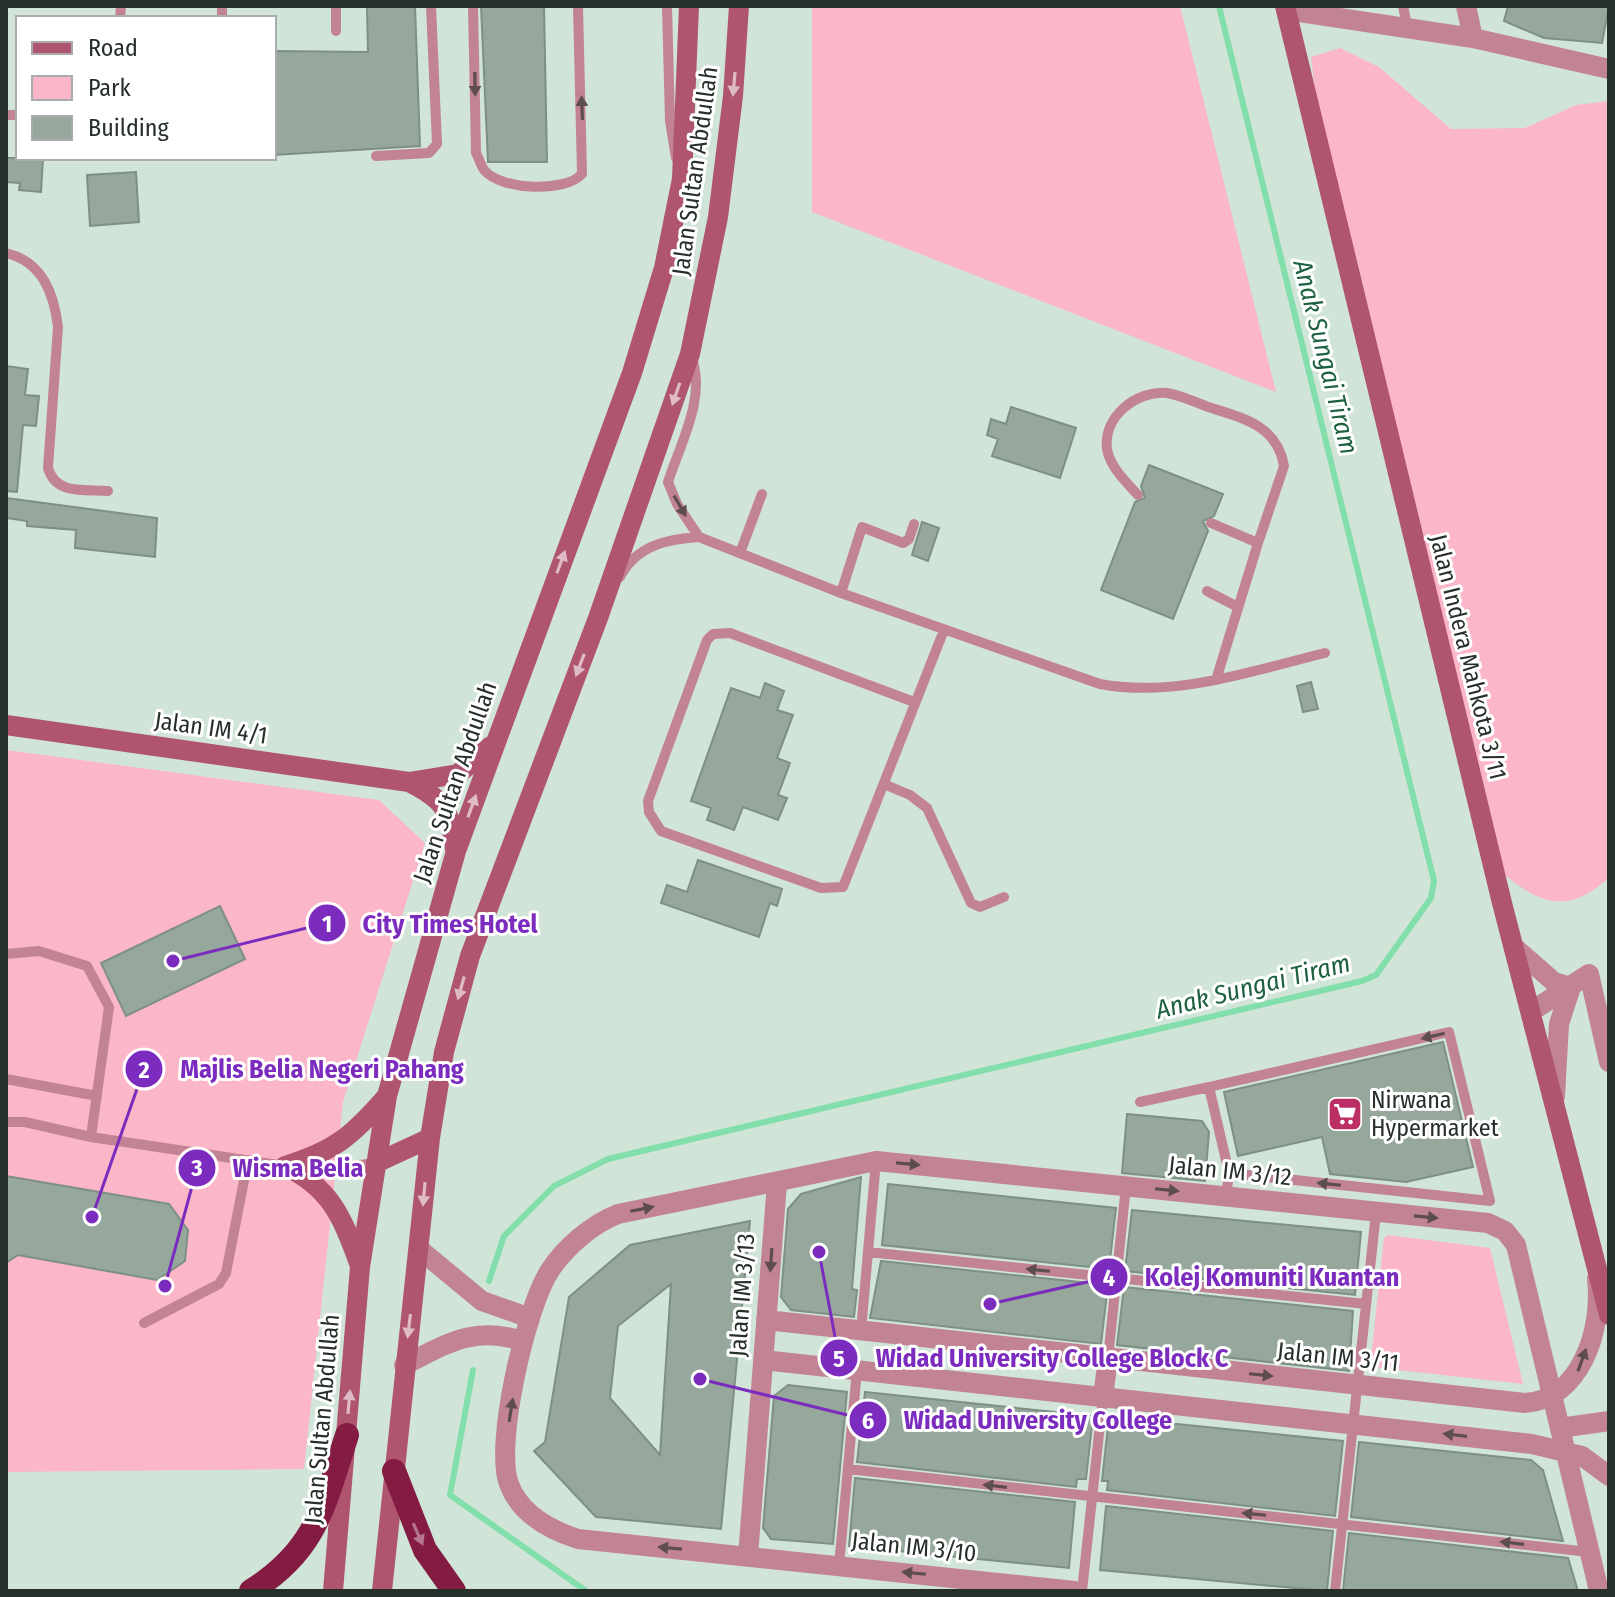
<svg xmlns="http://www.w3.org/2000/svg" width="1615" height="1597" font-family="'Fira Sans Condensed',sans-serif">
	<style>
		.green { fill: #fbb6c7 }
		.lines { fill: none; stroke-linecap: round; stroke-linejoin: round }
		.stream { stroke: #82deaa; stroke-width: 6 }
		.building { fill: #96a89c; stroke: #7e8f84; stroke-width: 2; fill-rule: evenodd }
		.lane { stroke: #c28494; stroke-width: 10 }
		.street { stroke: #c28494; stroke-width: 20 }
		.secondary { stroke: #af5570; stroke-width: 20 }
		.highway { stroke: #831b43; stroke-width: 24 }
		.oneway { fill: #5d4d4f }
		.oneway2 { fill: #dfbbc6 }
		.oneway3 { fill: #b5768e }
		.labels { text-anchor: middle; stroke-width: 6; stroke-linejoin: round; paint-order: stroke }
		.street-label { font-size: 24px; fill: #272f2a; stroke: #fff }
		.poi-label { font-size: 24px; fill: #272f2a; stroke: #fff; text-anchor: start }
		.water-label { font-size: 26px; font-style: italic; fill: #1d6140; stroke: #fff }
		.leader { fill: none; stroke: #7b2cbf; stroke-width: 3 }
		.callout-dot { fill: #7b2cbf; stroke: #fff; stroke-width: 3 }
		.mark-label { font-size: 24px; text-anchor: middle; font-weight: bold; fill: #fff }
		.callout-label { font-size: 26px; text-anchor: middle; font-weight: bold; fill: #7b2cbf; stroke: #fff; stroke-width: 6; stroke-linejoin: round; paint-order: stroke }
	</style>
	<rect width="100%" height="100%" fill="#d1e4d8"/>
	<path class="green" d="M 812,6 L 1180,6 L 1276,392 L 812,212 Z
		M 1340,48 L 1379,67 L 1451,129 L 1525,128 L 1576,105 L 1609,101 L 1609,878 C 1561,920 1534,900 1492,864 L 1324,170 L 1311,57 Z
		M 6,750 L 379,800 L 425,843 L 343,1102 L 304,1469 L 6,1472 Z
		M 1388,1235 L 1490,1248 L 1523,1384 L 1370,1367 L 1384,1238 Z"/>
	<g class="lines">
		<path class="stream" d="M 489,1281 L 504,1236 L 554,1186 L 608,1159 L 1362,981 L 1376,975 L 1431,898 L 1434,881 L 1219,6
			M 473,1370 L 450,1495 L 586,1591"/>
	</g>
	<path class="building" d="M 367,6 L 415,6 L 420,146 L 274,155 L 274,51 L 368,52 Z
		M 481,6 L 544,6 L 547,162 L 488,162 Z
		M 1508,6 L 1609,6 L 1602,43 L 1544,38 L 1504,21 Z
		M 6,158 L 43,158 L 41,192 L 19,190 L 20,183 L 6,182 Z
		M 136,172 L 139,222 L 90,226 L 87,175 Z
		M 6,366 L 28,369 L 25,395 L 39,396 L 36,426 L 23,425 L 17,492 L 6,491 Z
		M 1011,407 L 1076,428 L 1060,478 L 992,456 L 998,439 L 987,435 L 991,419 L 1006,424 Z
		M 1149,465 L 1223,494 L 1214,516 L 1203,521 L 1208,531 L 1173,619 L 1101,590 L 1135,502 L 1145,498 L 1141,486 Z
		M 6,498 L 157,518 L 155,557 L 75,548 L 76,530 L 27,526 L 27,521 L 6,518 Z
		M 922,522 L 939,528 L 928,561 L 912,555 Z
		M 1311,682 L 1318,709 L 1303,712 L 1297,686 Z
		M 765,683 L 784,691 L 777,710 L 793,715 L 777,758 L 790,763 L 778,795 L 787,798 L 778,820 L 743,807 L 734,830 L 707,820 L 711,808 L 691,801 L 731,688 L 760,698 Z
		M 698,860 L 782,889 L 777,906 L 770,903 L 759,937 L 661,903 L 667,885 L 687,892 Z
		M 220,906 L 245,959 L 126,1016 L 101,963 Z
		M 1443,1042 L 1473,1167 L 1406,1182 L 1330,1174 L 1322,1137 L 1238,1156 L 1224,1092 Z
		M 1127,1114 L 1202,1121 L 1209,1132 L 1205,1181 L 1122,1173 Z
		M 6,1176 L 169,1204 L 188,1230 L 185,1261 L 157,1280 L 18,1255 L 6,1263 Z
		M 861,1177 L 852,1289 L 857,1290 L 854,1317 L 791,1310 L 781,1297 L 788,1209 L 801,1194 Z
		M 888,1184 L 1116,1208 L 1109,1269 L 882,1245 Z
		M 1132,1210 L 1361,1232 L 1355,1295 L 1125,1271 Z
		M 750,1221 L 721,1529 L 596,1517 L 534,1451 L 545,1442 L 569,1297 L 630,1245 ZM 671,1284 L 660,1455 L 610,1398 L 618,1326 Z
		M 881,1261 L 1108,1285 L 1101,1344 L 870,1318 Z
		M 1124,1287 L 1353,1311 L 1349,1371 L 1117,1345 Z
		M 788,1385 L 847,1392 L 833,1544 L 771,1539 L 763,1528 L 774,1396 Z
		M 865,1392 L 1093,1416 L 1086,1479 L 1077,1479 L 1076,1487 L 857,1462 Z
		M 1109,1417 L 1343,1441 L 1335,1516 L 1107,1490 L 1108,1481 L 1102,1481 Z
		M 1359,1442 L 1531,1460 L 1543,1470 L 1563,1541 L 1351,1517 Z
		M 855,1478 L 1075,1502 L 1069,1568 L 849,1546 Z
		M 1106,1506 L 1333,1531 L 1327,1591 L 1100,1570 Z
		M 1349,1533 L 1568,1558 L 1578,1591 L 1343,1591 Z"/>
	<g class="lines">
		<path class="lane" d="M 222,6 L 222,18
			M 336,6 L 336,31
			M 473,6 L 476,153 C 479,158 481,167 485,171 C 502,190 565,193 582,174 L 578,6
			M 667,6 L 670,121 L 676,158
			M 1403,6 L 1407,26
			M 120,18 L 121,6
			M 6,115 L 18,115
			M 376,156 L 429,153 L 437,144 L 431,6
			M 6,253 C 43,262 54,294 58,327 L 48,468 C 56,495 83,489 108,491
			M 691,356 C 707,396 681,442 668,482 L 677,504 L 699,537
			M 1138,495 C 1126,482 1110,467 1107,449 C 1103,417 1136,390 1167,393 C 1180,395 1195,402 1208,407 C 1243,418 1277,425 1284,466 L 1258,543 L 1211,523
			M 740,553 L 762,494
			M 620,577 C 636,546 666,539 699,537 L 841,593 L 1100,684 C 1176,698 1251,671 1325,653
			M 1207,591 L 1236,606
			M 841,593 L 862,527 L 903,543 L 909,539 L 914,524
			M 1216,680 L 1258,543
			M 914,702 L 730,633 L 713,634 L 707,640 L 648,801 L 649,812 L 661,831 L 821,888 L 843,887 L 944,630
			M 886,785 L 910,795 L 927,808 L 971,903 L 980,907 L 1004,897
			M 6,954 L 39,951 L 87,966 L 109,1007 L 91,1137
			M 6,1079 L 97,1096
			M 1140,1102 L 1209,1087
			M 6,1122 L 25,1122 L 91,1137 L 285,1166 L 319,1170 L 376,1163
			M 1226,1197 L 1229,1173 L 1209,1087 L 1449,1032 L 1490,1201 L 1229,1173
			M 868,1252 L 1366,1304
			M 144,1323 L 219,1284 L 226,1273 L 248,1160
			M 861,1331 L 876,1161
			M 1108,1358 L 1126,1186
			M 848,1469 L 1589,1552
			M 839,1565 L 857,1370
			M 1082,1591 L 1103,1397
			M 1335,1591 L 1376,1213"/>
		<path class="street" d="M 1466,6 L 1473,38
			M 1286,10 L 1473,38 L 1609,69
			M 1514,947 L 1554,982 L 1571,987
			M 1532,1011 L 1589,974 L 1609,1062
			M 1555,1097 L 1559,1024 L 1571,987
			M 419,1249 L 482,1301 L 530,1318
			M 766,1320 L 1525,1403 C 1581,1399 1603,1329 1597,1279
			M 763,1360 L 1532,1444 L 1582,1456 L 1609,1476
			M 404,1365 C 447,1344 474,1325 522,1341
			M 1103,1397 L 1108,1358
			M 1560,1428 L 1609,1421
			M 748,1556 L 777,1183
			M 1075,1591 L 578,1539 C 550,1530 520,1514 509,1484 C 494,1445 526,1308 549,1272 C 564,1248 592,1224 618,1214 L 876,1161 L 1488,1223 L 1505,1231 L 1516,1245 L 1599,1591"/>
		<path class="secondary" d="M 1285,6 L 1502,903 L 1609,1315
			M 6,725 L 409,782 L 458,774 L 491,746
			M 409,782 C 445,800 450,810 455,849
			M 376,1163 L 430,1138
			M 285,1166 C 331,1188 342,1217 359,1263
			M 285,1166 C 335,1151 353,1135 387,1096
			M 333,1591 L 360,1267 L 387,1096 L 456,851 L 632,373 L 664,268 L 682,179 L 689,6
			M 382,1591 L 430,1138 L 444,1052 L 470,956 L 598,618 L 690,354 L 718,217 L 733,96 L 739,6"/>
		<path class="highway" d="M 394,1471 L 425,1550 L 454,1591
			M 251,1591 C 317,1550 324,1505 347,1435"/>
	</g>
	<defs><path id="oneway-solid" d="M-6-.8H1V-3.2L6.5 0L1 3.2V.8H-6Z" transform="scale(2)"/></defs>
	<g class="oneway">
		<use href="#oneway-solid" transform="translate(475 84) rotate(89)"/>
		<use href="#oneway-solid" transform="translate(582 108) rotate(-92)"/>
		<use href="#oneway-solid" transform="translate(680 506) rotate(60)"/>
		<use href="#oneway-solid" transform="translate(1433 1036) rotate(167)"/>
		<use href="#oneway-solid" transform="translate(908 1164) rotate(5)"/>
		<use href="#oneway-solid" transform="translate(1329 1184) rotate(-174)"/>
		<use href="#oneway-solid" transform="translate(1167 1190) rotate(6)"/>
		<use href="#oneway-solid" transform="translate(642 1209) rotate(-11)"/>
		<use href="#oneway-solid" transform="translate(1426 1217) rotate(5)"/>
		<use href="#oneway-solid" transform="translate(771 1260) rotate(94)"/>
		<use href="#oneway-solid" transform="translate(1038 1270) rotate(-174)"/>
		<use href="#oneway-solid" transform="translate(1582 1360) rotate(-70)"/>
		<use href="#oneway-solid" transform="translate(1261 1375) rotate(6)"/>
		<use href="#oneway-solid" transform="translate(511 1410) rotate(-81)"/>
		<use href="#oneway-solid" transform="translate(1455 1435) rotate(-173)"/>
		<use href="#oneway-solid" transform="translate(995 1486) rotate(-173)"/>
		<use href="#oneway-solid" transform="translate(1254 1514) rotate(-174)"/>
		<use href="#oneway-solid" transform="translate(1512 1543) rotate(-173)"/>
		<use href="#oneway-solid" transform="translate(670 1548) rotate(-175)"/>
		<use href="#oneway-solid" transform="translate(914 1573) rotate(-174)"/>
	</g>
	<g class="oneway2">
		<use href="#oneway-solid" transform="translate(734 84) rotate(95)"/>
		<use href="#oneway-solid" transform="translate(676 394) rotate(109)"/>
		<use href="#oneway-solid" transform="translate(561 562) rotate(-70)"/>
		<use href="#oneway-solid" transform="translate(580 665) rotate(111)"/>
		<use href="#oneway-solid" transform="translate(472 806) rotate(-70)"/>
		<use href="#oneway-solid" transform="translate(461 988) rotate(106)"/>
		<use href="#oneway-solid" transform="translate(424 1194) rotate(95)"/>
		<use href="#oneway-solid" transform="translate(409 1326) rotate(97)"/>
		<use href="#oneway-solid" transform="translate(349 1402) rotate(-85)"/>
	</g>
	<use class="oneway3" href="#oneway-solid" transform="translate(418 1534) rotate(66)"/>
	<defs>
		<g id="supermarket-square" transform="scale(1.8)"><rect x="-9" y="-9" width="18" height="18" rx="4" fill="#bb2f64" stroke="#fff"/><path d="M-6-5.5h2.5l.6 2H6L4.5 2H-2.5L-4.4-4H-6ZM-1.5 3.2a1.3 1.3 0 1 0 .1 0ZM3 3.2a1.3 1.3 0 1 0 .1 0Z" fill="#fff"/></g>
	</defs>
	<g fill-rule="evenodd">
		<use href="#supermarket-square" x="1345" y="1114"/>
	</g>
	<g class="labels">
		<g class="street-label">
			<text transform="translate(695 171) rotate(-82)" y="8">Jalan Sultan Abdullah</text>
			<text transform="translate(1468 657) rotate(76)" y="8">Jalan Indera Mahkota 3/11</text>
			<text transform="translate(211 728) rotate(8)" y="8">Jalan IM 4/1</text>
			<text transform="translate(455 782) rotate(-71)" y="8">Jalan Sultan Abdullah</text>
			<text transform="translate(1230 1171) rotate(6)" y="8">Jalan IM 3/12</text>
			<text transform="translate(742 1295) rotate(-86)" y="8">Jalan IM 3/13</text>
			<text transform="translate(1338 1357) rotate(6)" y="8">Jalan IM 3/11</text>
			<text transform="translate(322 1419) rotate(-85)" y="8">Jalan Sultan Abdullah</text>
			<text transform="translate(914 1547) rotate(6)" y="8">Jalan IM 3/10</text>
		</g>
		<g class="poi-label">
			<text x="1371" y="1108">Nirwana<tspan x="1371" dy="28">Hypermarket</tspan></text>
		</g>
		<g class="water-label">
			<text transform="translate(1326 357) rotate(76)" y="9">Anak Sungai Tiram</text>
			<text transform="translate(1253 986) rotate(-14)" y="9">Anak Sungai Tiram</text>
		</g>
	</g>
	<path class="leader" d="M173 961L327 923M92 1217L144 1069M165 1286L197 1168M990 1304L1109 1277M819 1252L839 1358M700 1379L868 1420"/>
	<g class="callout-dot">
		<circle cx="173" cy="961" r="8"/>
		<circle cx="92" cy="1217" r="8"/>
		<circle cx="165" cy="1286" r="8"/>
		<circle cx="990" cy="1304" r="8"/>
		<circle cx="819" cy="1252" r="8"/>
		<circle cx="700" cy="1379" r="8"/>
		<circle cx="327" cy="923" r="20"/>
		<circle cx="144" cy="1069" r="20"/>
		<circle cx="197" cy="1168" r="20"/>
		<circle cx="1109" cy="1277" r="20"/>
		<circle cx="839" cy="1358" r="20"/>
		<circle cx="868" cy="1420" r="20"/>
	</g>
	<g class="mark-label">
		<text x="327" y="932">1</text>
		<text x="144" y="1078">2</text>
		<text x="197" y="1176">3</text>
		<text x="1109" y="1286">4</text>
		<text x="839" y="1367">5</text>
		<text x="868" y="1429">6</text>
	</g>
	<g class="callout-label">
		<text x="450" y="933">City Times Hotel</text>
		<text x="322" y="1078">Majlis Belia Negeri Pahang</text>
		<text x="298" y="1177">Wisma Belia</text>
		<text x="1272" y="1286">Kolej Komuniti Kuantan</text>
		<text x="1052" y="1367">Widad University College Block C</text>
		<text x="1038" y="1429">Widad University College</text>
	</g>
	<rect width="1615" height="1597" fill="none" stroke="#272f2a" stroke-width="16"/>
	<rect x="16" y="16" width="260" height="144" fill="#ffffff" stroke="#a9acaa" stroke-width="2"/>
	<rect x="32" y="42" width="40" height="12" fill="#af5570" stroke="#a9acaa" stroke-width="2"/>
	<text x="88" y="56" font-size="24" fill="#272f2a">Road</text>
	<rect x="32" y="76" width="40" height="24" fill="#fbb6c7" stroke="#a9acaa" stroke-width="2"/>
	<text x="88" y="96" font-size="24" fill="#272f2a">Park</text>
	<rect x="32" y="116" width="40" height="24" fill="#96a89c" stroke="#a9acaa" stroke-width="2"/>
	<text x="88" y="136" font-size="24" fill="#272f2a">Building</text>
</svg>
